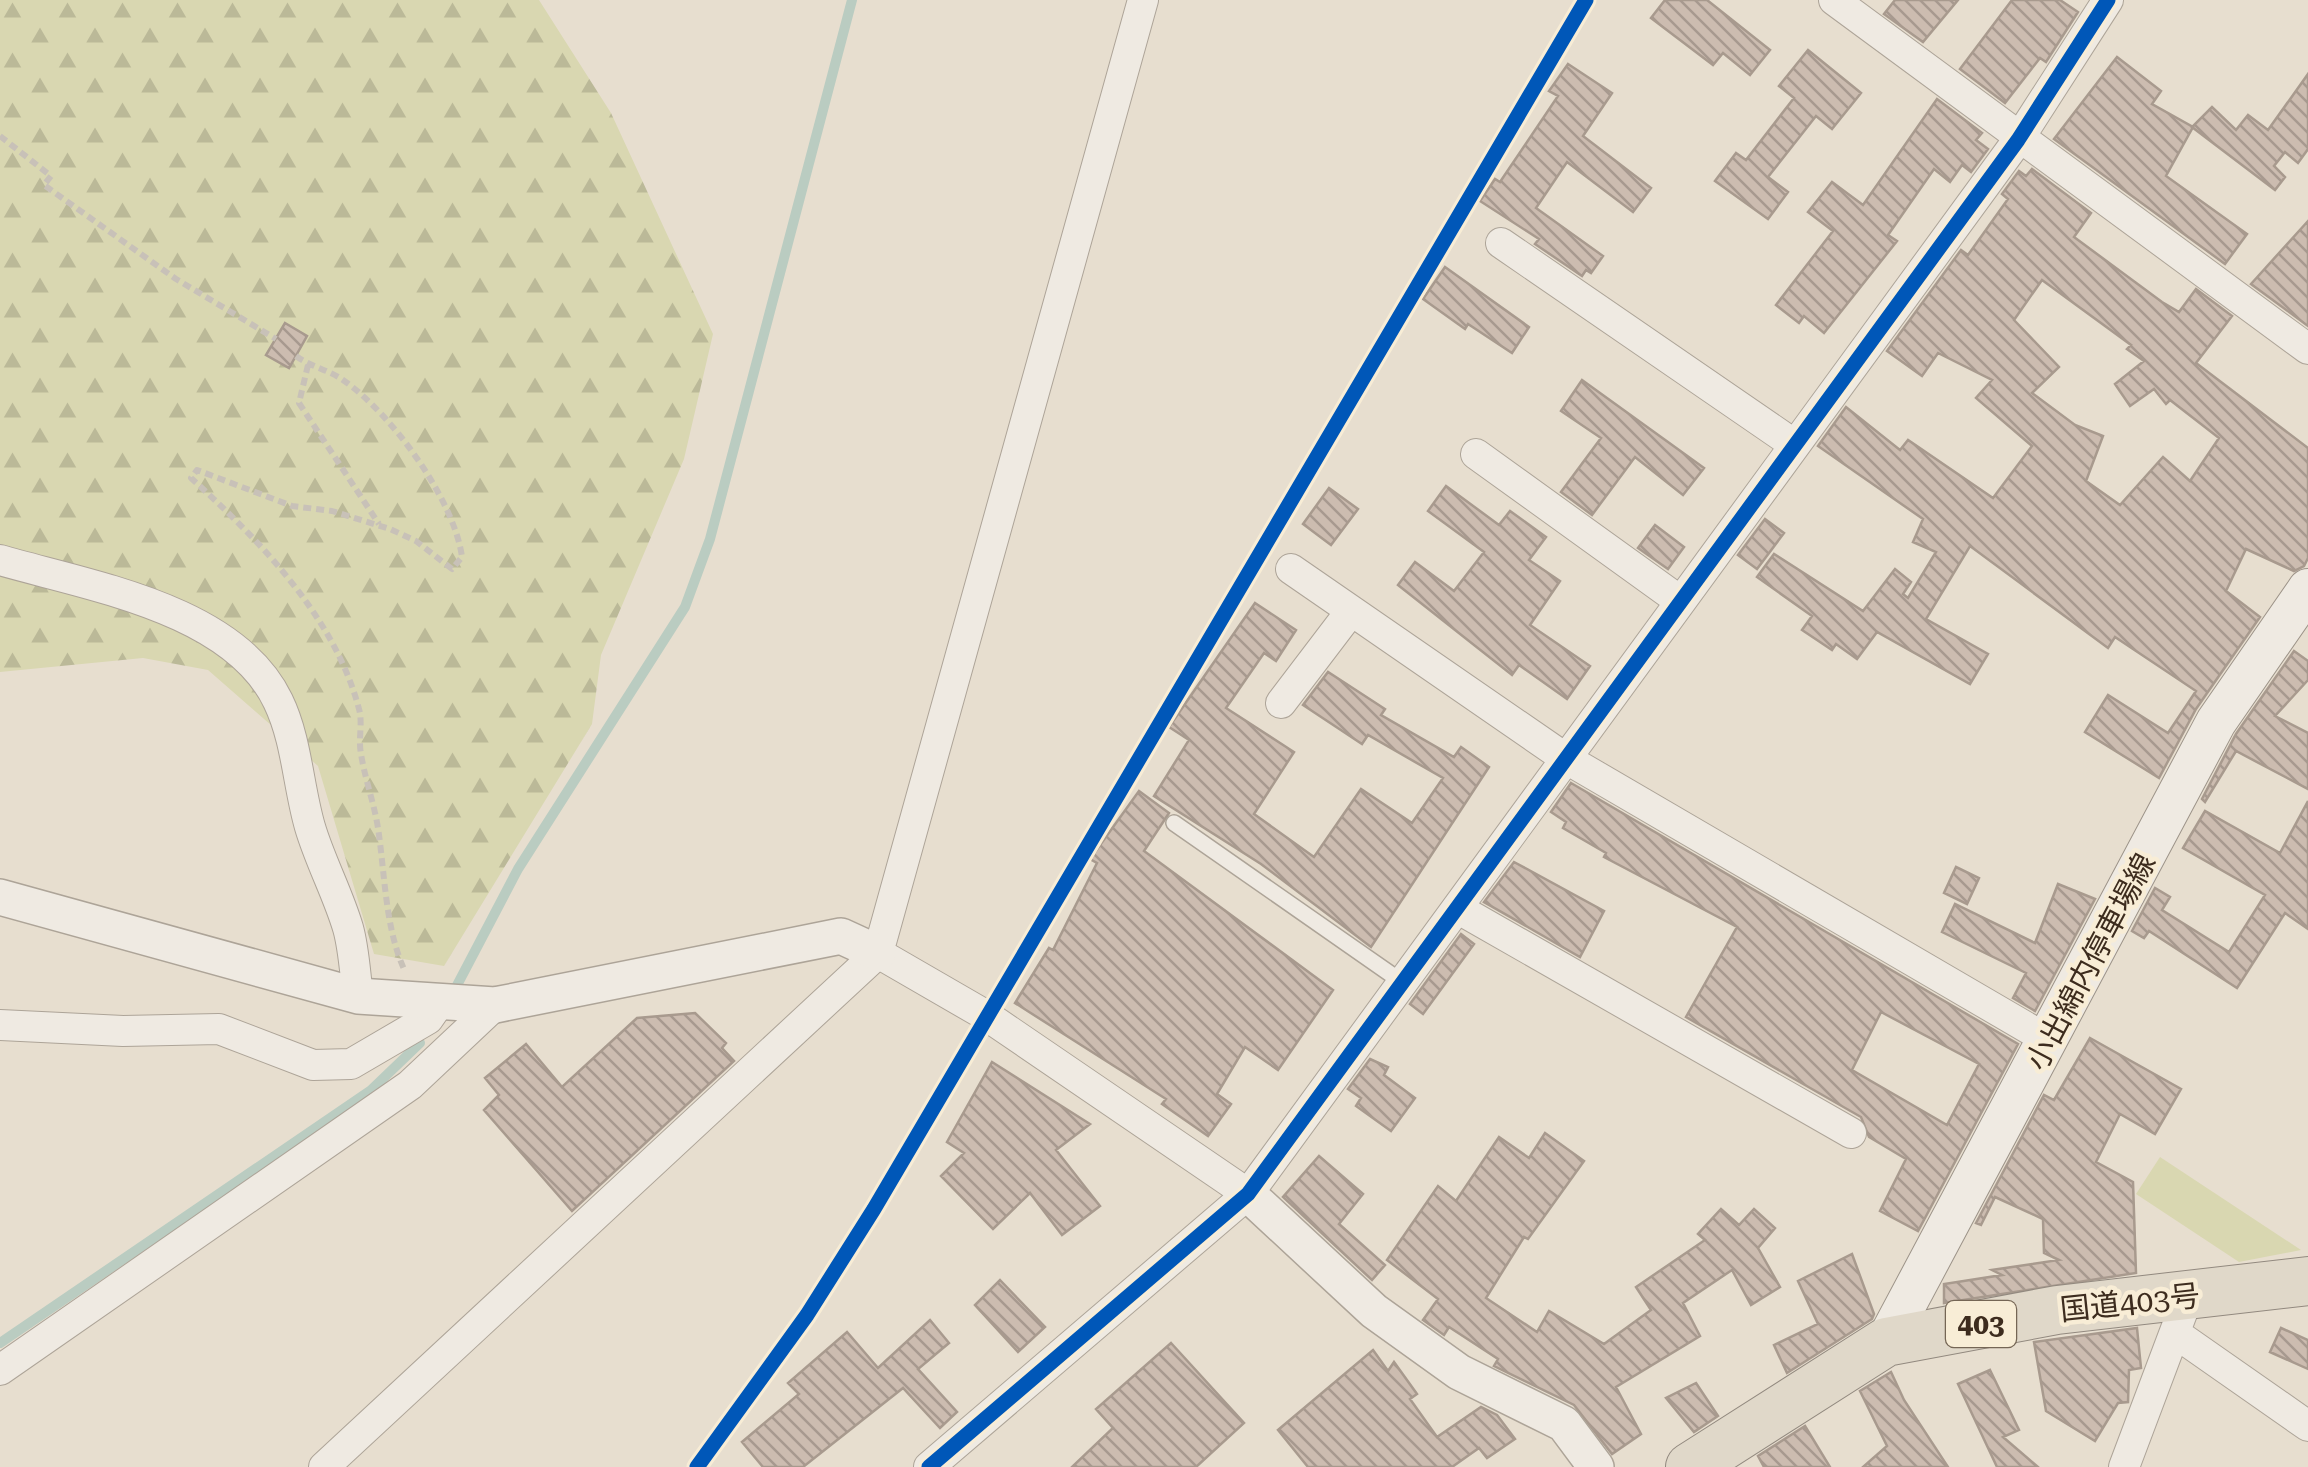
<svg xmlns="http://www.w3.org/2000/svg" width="2308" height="1467" font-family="'Roboto Serif','Noto Sans JP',serif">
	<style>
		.green { fill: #d9d7b1 }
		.forest { fill: url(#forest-firs) }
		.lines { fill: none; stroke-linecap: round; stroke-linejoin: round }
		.stream { stroke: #baccc1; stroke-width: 10 }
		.building { fill: url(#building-back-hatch); stroke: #a89a8e; stroke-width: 2.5; fill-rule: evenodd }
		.service-casing { stroke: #ada498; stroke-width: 18 }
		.minor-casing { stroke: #ada498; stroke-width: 32 }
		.tertiary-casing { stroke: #ada498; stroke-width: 38 }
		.secondary-casing { stroke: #9c9388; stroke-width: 42 }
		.trunk-casing { stroke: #92897f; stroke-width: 50 }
		.path { stroke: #c8c1b8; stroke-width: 6; stroke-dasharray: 8 5; stroke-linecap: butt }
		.service { stroke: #efeae2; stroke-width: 15 }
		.minor { stroke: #efeae2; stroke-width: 30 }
		.tertiary { stroke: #efeae2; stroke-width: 35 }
		.secondary { stroke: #efeae2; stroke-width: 40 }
		.trunk { stroke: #e0d8c9; stroke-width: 48 }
		.cycleway-casing { stroke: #f8edd6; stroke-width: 21 }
		.cycleway { stroke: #0057b8; stroke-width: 15 }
		.labels { text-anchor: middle; stroke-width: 9; stroke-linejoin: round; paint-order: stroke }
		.shield { fill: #f8edd6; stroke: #756655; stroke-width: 2.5 }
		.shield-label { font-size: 28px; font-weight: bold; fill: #3d2c1e }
		.street-label { font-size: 30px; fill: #3d2c1e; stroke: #f8edd6 }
	</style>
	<defs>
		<pattern id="forest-firs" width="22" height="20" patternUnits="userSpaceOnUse" patternTransform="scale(2.5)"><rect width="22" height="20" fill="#d9d7b1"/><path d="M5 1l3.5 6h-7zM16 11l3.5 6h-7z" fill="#bbb998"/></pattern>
		<pattern id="building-back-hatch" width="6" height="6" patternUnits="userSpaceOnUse" patternTransform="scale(2.5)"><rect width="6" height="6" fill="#ccbcb0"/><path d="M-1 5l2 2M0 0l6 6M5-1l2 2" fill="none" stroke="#a7998f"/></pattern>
	</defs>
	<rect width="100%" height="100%" fill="#e7decf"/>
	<path class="green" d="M 2160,1157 L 2301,1250 L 2239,1262 L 2136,1194 Z"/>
	<path class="forest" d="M 0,0 L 539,0 L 611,113 L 713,334 L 684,459 L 601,655 L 592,724 L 444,966 L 374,954 L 318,766 L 208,670 L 143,658 L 0,672 Z"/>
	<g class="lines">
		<path class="stream" d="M 454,991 L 518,869 L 685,607 L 710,539 L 852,0
			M 0,1343 L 370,1091 L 420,1043"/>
	</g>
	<path class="building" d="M 1665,0 L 1707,0 L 1770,50 L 1750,75 L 1723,53 L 1713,65 L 1651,18 Z
		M 1895,0 L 1958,0 L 1923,42 L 1884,14 Z
		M 2012,0 L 2060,0 L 2078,12 L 2046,62 L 2040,58 L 2005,103 L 1960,69 Z
		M 1808,50 L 1861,93 L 1832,129 L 1816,116 L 1768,177 L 1788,192 L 1768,219 L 1715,181 L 1736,153 L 1746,160 L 1794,98 L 1779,86 Z
		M 2117,57 L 2161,91 L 2152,104 L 2193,127 L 2166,176 L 2247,234 L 2225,264 L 2054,139 Z
		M 1568,64 L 1612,93 L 1583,136 L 1651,188 L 1633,212 L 1567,162 L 1536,208 L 1603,256 L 1591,273 L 1586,270 L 1582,276 L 1535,244 L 1539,239 L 1480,201 L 1495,179 L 1500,182 L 1558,96 L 1549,91 Z
		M 2308,74 L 2308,149 L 2298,163 L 2285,152 L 2274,166 L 2285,177 L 2275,190 L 2192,127 L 2212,107 L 2236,130 L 2248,115 L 2268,130 Z
		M 1937,99 L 1982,133 L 1976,140 L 1988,149 L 1971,172 L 1962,165 L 1950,182 L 1934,169 L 1888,235 L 1897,241 L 1824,333 L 1804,316 L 1799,323 L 1776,305 L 1833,231 L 1808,212 L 1832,182 L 1863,205 Z
		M 2032,169 L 2091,213 L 2074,237 L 2162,302 L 2179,312 L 2196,289 L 2232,316 L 2196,363 L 2308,448 L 2308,558 L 2304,566 L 2294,571 L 2246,549 L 2226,591 L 2260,617 L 2196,709 L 2159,778 L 2085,732 L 2108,695 L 2168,733 L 2196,691 L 2115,637 L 2108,648 L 1970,546 L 1926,619 L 1988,654 L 1970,684 L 1877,632 L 1857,659 L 1836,644 L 1832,650 L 1802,630 L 1812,616 L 1757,577 L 1774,554 L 1863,611 L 1895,569 L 1911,582 L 1903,594 L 1908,598 L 1936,552 L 1913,542 L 1923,519 L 1818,446 L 1846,407 L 1900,450 L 1908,440 L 1993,498 L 2032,446 L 1976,398 L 1992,380 L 1938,353 L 1922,376 L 1887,351 L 1961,250 L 1968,255 L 2008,199 L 2002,194 L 2019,171 L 2026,176 ZM 2042,280 L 2131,345 L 2127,349 L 2144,361 L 2115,384 L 2130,406 L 2154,389 L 2166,404 L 2170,400 L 2219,438 L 2190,481 L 2163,457 L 2120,505 L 2086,481 L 2103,436 L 2075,425 L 2032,393 L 2059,367 L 2014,320 Z
		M 2308,221 L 2308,326 L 2251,284 Z
		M 1445,267 L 1529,327 L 1512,353 L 1468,324 L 1465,329 L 1423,299 Z
		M 285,323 L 307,336 L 289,368 L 266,355 Z
		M 1582,380 L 1704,468 L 1683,495 L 1635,457 L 1592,515 L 1561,492 L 1601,438 L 1561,411 Z
		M 1446,486 L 1499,525 L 1510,511 L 1546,537 L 1529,560 L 1560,581 L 1530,625 L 1590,666 L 1567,699 L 1519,665 L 1512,675 L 1398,585 L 1415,562 L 1454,591 L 1484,552 L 1428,511 Z
		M 1329,488 L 1358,509 L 1331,545 L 1303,524 Z
		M 1765,519 L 1784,533 L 1757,569 L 1738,555 Z
		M 1655,525 L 1684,547 L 1668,569 L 1638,548 Z
		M 1255,603 L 1296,630 L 1276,661 L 1264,653 L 1226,708 L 1294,752 L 1254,814 L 1314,857 L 1361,789 L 1412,823 L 1443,778 L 1368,735 L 1362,744 L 1303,705 L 1328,672 L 1385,709 L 1381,715 L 1454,757 L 1461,747 L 1489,767 L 1371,947 L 1261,864 L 1154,796 L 1189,740 L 1169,727 Z
		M 2294,651 L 2308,661 L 2308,680 L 2275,716 L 2308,733 L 2308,789 L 2236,751 L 2205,802 L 2202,799 L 2236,734 Z
		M 1571,783 L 2018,1044 L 1918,1231 L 1880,1211 L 1906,1159 L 1869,1137 L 1861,1117 L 1686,1017 L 1737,927 L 1604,857 L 1606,853 L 1563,828 L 1566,822 L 1551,812 ZM 1881,1012 L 1979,1064 L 1947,1125 L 1852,1070 Z
		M 1139,791 L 1169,813 L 1144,851 L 1333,990 L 1278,1070 L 1245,1047 L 1217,1094 L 1231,1104 L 1208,1136 L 1162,1104 L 1166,1099 L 1015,1003 L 1049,948 L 1053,950 L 1097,863 L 1090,859 Z
		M 2308,801 L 2308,929 L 2285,913 L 2237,988 L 2149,931 L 2144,938 L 2132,931 L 2155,888 L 2170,897 L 2162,910 L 2229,952 L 2265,895 L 2183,848 L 2205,811 L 2280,853 Z
		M 1514,862 L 1604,911 L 1580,957 L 1484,902 Z
		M 1956,867 L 1979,878 L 1967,904 L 1944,893 Z
		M 2058,884 L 2095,899 L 2035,1011 L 2013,998 L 2026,973 L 1942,932 L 1955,904 L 2035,943 Z
		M 1461,934 L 1474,944 L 1423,1014 L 1410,1004 Z
		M 695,1013 L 726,1043 L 722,1048 L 734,1061 L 572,1211 L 484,1110 L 499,1095 L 485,1078 L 526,1044 L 562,1087 L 637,1018 Z
		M 2090,1038 L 2181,1089 L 2155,1134 L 2120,1114 L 2096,1162 L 2133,1182 L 2136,1273 L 1944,1303 L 1944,1284 L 2002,1275 L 1992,1270 L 2059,1260 L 2044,1253 L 2043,1219 L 1995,1197 L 1981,1225 L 1976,1223 L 2044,1095 L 2054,1100 Z
		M 1370,1059 L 1388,1067 L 1384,1075 L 1415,1098 L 1391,1131 L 1356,1106 L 1361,1098 L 1348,1089 Z
		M 992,1062 L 1090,1124 L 1056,1150 L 1100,1206 L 1062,1235 L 1030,1193 L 993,1229 L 941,1176 L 964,1153 L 947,1142 Z
		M 1545,1133 L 1584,1161 L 1528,1239 L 1524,1237 L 1486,1298 L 1537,1332 L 1549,1311 L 1604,1344 L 1651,1310 L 1636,1287 L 1705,1240 L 1698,1234 L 1721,1209 L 1739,1225 L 1754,1209 L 1775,1228 L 1758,1248 L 1780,1287 L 1751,1305 L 1732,1270 L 1683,1303 L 1700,1336 L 1616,1387 L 1641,1434 L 1612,1454 L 1574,1405 L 1494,1366 L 1498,1359 L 1449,1327 L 1444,1335 L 1423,1320 L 1438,1299 L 1387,1260 L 1438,1186 L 1456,1201 L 1499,1137 L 1529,1158 Z
		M 1319,1156 L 1363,1194 L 1339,1224 L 1385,1265 L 1372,1280 L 1283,1197 Z
		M 1852,1254 L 1874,1314 L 1872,1319 L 1787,1373 L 1774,1345 L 1818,1324 L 1798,1281 Z
		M 1000,1280 L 1045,1327 L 1018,1352 L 975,1305 Z
		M 930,1320 L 949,1343 L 918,1369 L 957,1412 L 940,1428 L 903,1388 L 803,1467 L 763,1467 L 742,1442 L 799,1394 L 788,1383 L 847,1332 L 878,1368 Z
		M 2137,1328 L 2141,1368 L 2129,1370 L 2128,1402 L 2118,1403 L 2095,1441 L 2046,1411 L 2034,1342 Z
		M 2281,1328 L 2308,1340 L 2308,1369 L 2270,1352 Z
		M 1171,1343 L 1244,1423 L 1196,1467 L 1072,1467 L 1113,1428 L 1096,1409 Z
		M 1373,1350 L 1388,1371 L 1394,1362 L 1417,1394 L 1410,1399 L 1437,1437 L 1481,1407 L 1497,1415 L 1515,1439 L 1487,1458 L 1479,1448 L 1452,1467 L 1308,1467 L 1278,1430 Z
		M 1990,1370 L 2019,1430 L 2003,1437 L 2038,1467 L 1997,1467 L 1958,1384 Z
		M 1891,1372 L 1904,1400 L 1948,1467 L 1863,1467 L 1887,1446 L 1860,1391 Z
		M 1696,1383 L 1718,1416 L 1694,1432 L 1666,1398 Z
		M 1805,1426 L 1830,1467 L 1764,1467 L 1758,1456 Z"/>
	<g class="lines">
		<g class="service-casing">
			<path id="service" d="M 1174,823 L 1402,982"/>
		</g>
		<g class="minor-casing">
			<path id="minor" d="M 1834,0 L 2308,349
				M 1501,243 L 1795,445
				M 1476,454 L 1680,601
				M 0,560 C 90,586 234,609 278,701 C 297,740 298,786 310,827 C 320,861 338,894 348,928 C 354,949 355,974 358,996
				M 1291,569 L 1565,758 L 2050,1041
				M 1281,703 L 1351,611
				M 1457,908 L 1851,1133
				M 878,953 L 987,1016 L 1248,1194
				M 0,1025 L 123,1031 L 219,1029 L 313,1065 L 351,1064 L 428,1019 L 440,1002
				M 2175,1333 L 2308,1426
				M 0,1370 L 410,1085 L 495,1005
				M 324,1467 L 878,953 L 1143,0
				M 929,1467 L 1248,1194 L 2018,140 L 2108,0
				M 2124,1467 L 2188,1297"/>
		</g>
		<g class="tertiary-casing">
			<path id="tertiary" d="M 0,897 L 358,996 L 495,1005 L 841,936 L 878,953
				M 1248,1194 L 1374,1311 L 1459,1372 L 1564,1424 L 1596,1467"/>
		</g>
		<g class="secondary-casing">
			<path id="secondary" d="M 1886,1342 L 2216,722 L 2308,589"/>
		</g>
		<g class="trunk-casing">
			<path id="trunk" d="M 1690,1467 L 1886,1342 L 2057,1310 L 2308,1281"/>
		</g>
		<path class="path" d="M 0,136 L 51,176 L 44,185 L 176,279 L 276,339
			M 296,356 C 311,367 329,370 343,380 C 391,413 454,499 462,557 L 452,569 L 416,541 L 390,529 L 332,511 L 292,506 L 197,470 L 191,478 C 259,540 335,617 359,709 C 363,723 358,739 361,754 C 365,779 374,803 378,828 C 385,874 385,927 404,969
			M 308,365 L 299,403 L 379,524"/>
		<use href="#service" class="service"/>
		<use href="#minor" class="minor"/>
		<use href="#tertiary" class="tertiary"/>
		<use href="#secondary" class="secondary"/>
		<use href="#trunk" class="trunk"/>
		<g class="cycleway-casing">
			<path id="cycleway" d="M 697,1467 L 807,1315 L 874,1209 L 1586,0
				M 929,1467 L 1248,1194 L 2018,140 L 2108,0"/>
		</g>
		<use href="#cycleway" class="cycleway"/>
	</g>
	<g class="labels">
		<rect class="shield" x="1946" y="1301" width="70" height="46" rx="8"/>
		<g class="shield-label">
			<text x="1981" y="1334">403</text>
		</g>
		<g class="street-label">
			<text transform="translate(2091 962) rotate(-62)" y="10">小出綿内停車場線</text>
			<text transform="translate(2130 1303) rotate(-6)" y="10">国道403号</text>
		</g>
	</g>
</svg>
